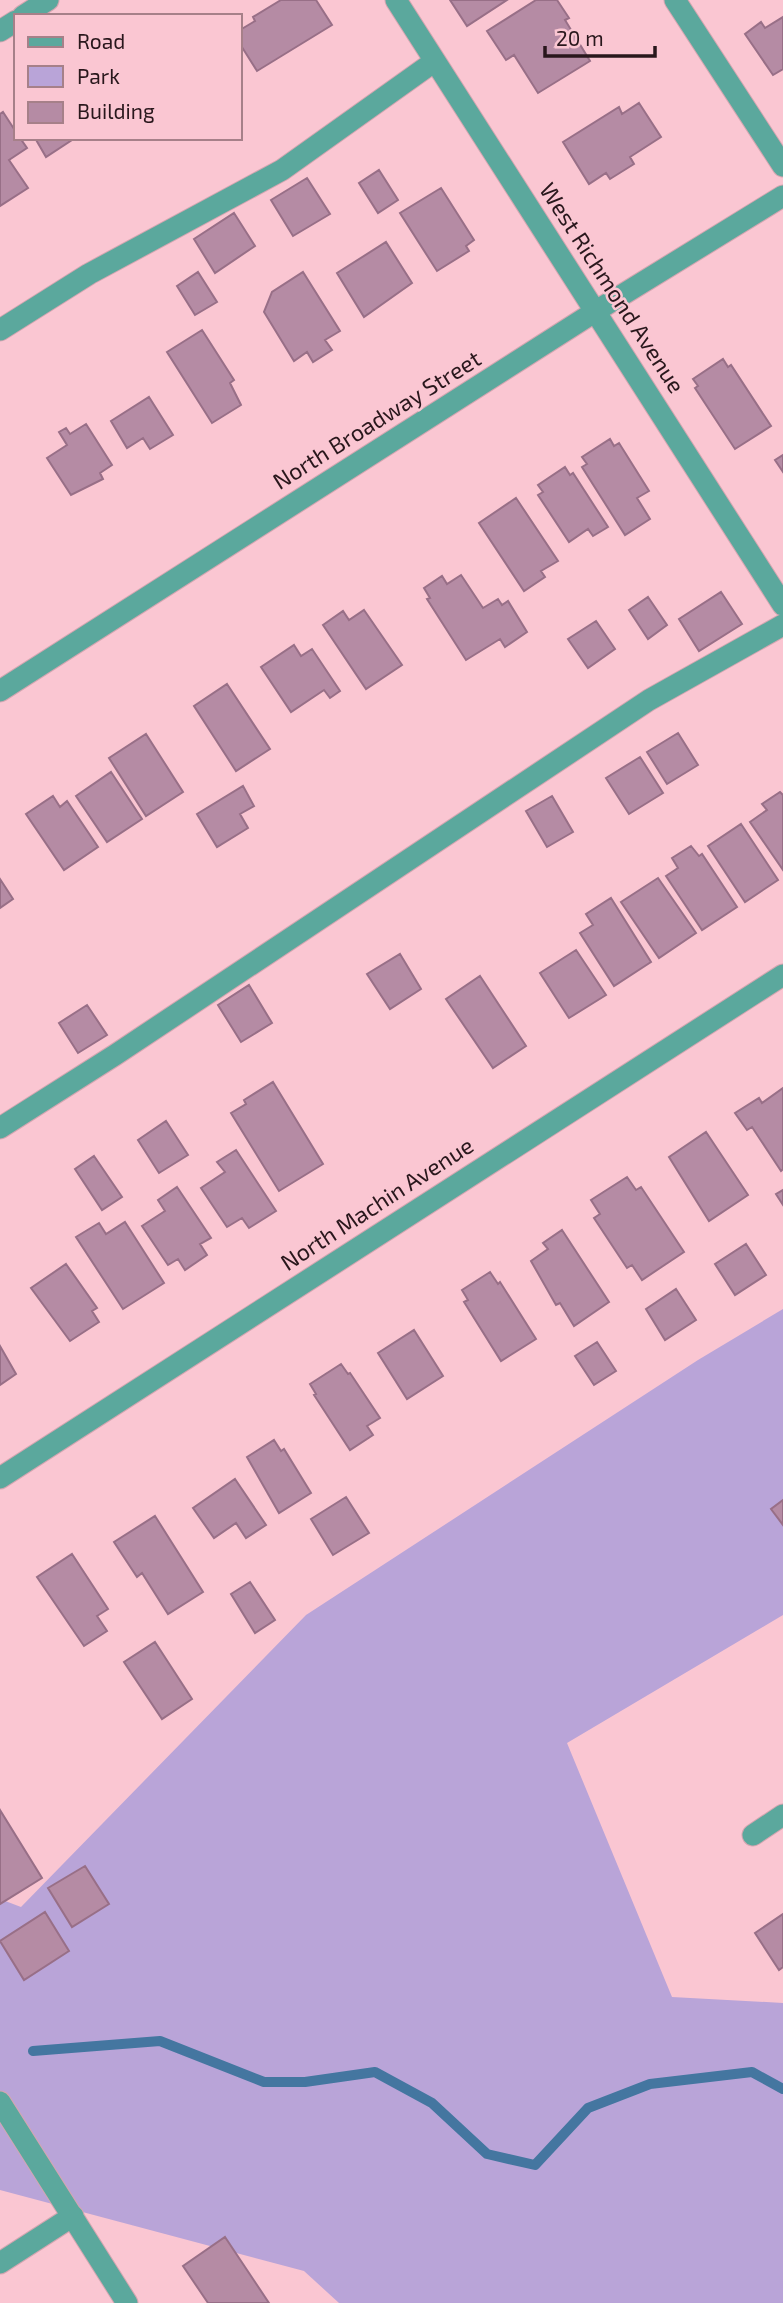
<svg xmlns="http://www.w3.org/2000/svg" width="783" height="2303" font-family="'Exo 2',sans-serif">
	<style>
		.green { fill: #b9a4d8 }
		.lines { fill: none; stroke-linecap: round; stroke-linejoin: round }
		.stream { stroke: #4476a0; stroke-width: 10 }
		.building { fill: #b58ba4; stroke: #986f87; stroke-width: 2 }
		.minor-casing { stroke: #d4a6b1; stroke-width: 23 }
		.minor { stroke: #5ba89d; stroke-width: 21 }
		.labels { text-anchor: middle; stroke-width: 5; stroke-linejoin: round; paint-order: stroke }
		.street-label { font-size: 23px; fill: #29171c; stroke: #fac6d2 }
	</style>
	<rect width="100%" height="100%" fill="#fac6d2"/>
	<path class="green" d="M 783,1309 L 783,1615 L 567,1743 L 672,1997 L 783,2003 L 783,2303 L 339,2303 L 304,2271 L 0,2190 L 0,1899 L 21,1907 L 306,1615 L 698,1360 Z"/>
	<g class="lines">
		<path class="stream" d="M 33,2051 L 160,2041 L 264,2082 L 305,2082 L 375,2072 L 432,2103 L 487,2154 L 535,2165 L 588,2108 L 650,2084 L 752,2072 L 783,2089"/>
	</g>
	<path class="building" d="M 281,0 L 316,0 L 332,25 L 257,71 L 240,44 L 240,30 L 255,21 L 253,17 Z
		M 450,0 L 507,0 L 467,26 Z
		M 536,0 L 557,0 L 569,18 L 565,20 L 590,61 L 538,93 L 514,55 L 506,60 L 487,31 Z
		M 783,17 L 783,69 L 773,75 L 745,34 L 761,22 L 765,28 Z
		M 639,103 L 661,137 L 630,157 L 634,164 L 610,179 L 606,173 L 589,184 L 563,142 L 619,107 L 622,114 Z
		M 3,112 L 16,132 L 16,138 L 20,138 L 27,148 L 9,160 L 28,188 L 0,206 L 0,114 Z
		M 35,138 L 75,138 L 46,157 Z
		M 379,170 L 398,200 L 378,213 L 359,183 Z
		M 307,178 L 330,214 L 293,236 L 271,200 Z
		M 441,188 L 474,240 L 466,246 L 469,251 L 437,271 L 400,213 Z
		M 234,213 L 255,246 L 215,273 L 194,239 Z
		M 386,242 L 412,283 L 364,317 L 337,273 Z
		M 198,272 L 217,302 L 195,315 L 177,286 Z
		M 303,272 L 340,331 L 325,340 L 332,350 L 313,362 L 307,352 L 294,361 L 264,312 L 272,292 Z
		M 202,330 L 234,380 L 230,383 L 241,405 L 212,423 L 167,352 Z
		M 723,359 L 728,367 L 731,365 L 771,426 L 735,449 L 695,388 L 698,386 L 693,379 Z
		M 149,397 L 173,435 L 150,449 L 143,438 L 127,448 L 111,421 Z
		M 86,424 L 112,465 L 100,473 L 103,479 L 71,495 L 47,458 L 67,445 L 59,432 L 66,428 L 70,434 Z
		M 610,439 L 614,446 L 619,443 L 649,491 L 637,498 L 650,519 L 625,535 L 582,467 L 587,464 L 582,457 Z
		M 783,455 L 783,472 L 775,460 Z
		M 565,467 L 570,475 L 573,473 L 608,527 L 593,536 L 588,529 L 569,542 L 538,495 L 543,492 L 538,485 Z
		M 516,498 L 558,561 L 541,571 L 545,577 L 524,591 L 479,523 Z
		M 461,575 L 483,608 L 498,599 L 502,605 L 508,601 L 527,632 L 505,647 L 500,639 L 466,660 L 427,599 L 430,598 L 424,588 L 442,576 L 447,584 Z
		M 721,592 L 742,624 L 699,651 L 679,619 Z
		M 648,597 L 667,625 L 648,639 L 629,610 Z
		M 364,610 L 402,665 L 366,689 L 323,625 L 343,611 L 349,620 Z
		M 596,621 L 615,649 L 588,668 L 568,639 Z
		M 294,645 L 301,656 L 312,649 L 340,691 L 330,698 L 324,690 L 291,712 L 261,667 Z
		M 227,684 L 270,749 L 236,771 L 194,706 Z
		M 678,733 L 698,765 L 667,784 L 647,752 Z
		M 146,734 L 183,792 L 146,816 L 109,758 Z
		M 640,757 L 663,793 L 629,814 L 606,778 Z
		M 111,772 L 142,819 L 107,842 L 76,796 Z
		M 243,786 L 254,806 L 240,814 L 248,828 L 217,847 L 197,814 Z
		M 780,792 L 783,795 L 783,870 L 750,822 L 767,810 L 762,804 Z
		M 53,796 L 60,807 L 67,801 L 98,847 L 64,870 L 26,814 Z
		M 552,796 L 573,832 L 547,847 L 526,811 Z
		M 741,824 L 778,880 L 745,902 L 708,846 Z
		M 691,846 L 699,856 L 702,854 L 737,907 L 702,930 L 666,876 L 678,868 L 672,858 Z
		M 658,878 L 696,933 L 659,958 L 621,902 Z
		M 0,879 L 13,899 L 0,908 Z
		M 611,898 L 651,962 L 614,986 L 580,933 L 593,925 L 586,914 Z
		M 576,950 L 606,995 L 569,1018 L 540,973 Z
		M 400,954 L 421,989 L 390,1009 L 367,974 Z
		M 480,976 L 526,1046 L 493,1068 L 446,999 Z
		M 249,985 L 272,1023 L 241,1042 L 218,1005 Z
		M 87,1005 L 107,1035 L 78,1053 L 59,1023 Z
		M 273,1082 L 323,1164 L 279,1191 L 231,1113 L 246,1104 L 244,1100 Z
		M 783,1088 L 783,1169 L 781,1171 L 752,1127 L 747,1130 L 735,1113 L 759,1098 L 762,1103 Z
		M 166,1121 L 188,1155 L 159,1173 L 138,1140 Z
		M 706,1132 L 748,1195 L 709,1221 L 669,1157 Z
		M 236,1150 L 276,1211 L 249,1228 L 242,1218 L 227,1227 L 201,1188 L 225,1172 L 217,1162 Z
		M 94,1156 L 122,1197 L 102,1210 L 75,1169 Z
		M 627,1177 L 636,1190 L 641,1187 L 684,1252 L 642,1280 L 632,1265 L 627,1268 L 594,1218 L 600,1214 L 591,1200 Z
		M 177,1187 L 211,1238 L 200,1244 L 207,1255 L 185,1270 L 178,1259 L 168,1265 L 142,1226 L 165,1211 L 158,1200 Z
		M 783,1190 L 783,1205 L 776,1194 Z
		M 125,1222 L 164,1283 L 123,1309 L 76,1237 L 99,1223 L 106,1234 Z
		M 562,1230 L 609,1302 L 574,1326 L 560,1303 L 556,1305 L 531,1261 L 548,1249 L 543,1243 Z
		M 746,1244 L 766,1275 L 735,1295 L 715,1264 Z
		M 66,1264 L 97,1308 L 92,1311 L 99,1322 L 70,1341 L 31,1288 Z
		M 490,1272 L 498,1284 L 500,1282 L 536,1339 L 501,1361 L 464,1302 L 468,1300 L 462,1290 Z
		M 676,1289 L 696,1320 L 665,1340 L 646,1309 Z
		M 414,1330 L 443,1376 L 407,1399 L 378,1353 Z
		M 597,1342 L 616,1371 L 594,1385 L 575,1356 Z
		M 0,1346 L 16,1374 L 0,1385 Z
		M 341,1364 L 348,1374 L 350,1373 L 380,1418 L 367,1426 L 373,1435 L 350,1450 L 314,1395 L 316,1394 L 310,1384 Z
		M 274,1440 L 281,1451 L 284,1449 L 311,1493 L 279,1513 L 247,1457 Z
		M 235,1479 L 266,1525 L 246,1538 L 236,1523 L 214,1538 L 193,1508 Z
		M 346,1497 L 369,1533 L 333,1555 L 311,1519 Z
		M 783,1500 L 783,1525 L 771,1509 Z
		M 155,1516 L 203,1592 L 168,1614 L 142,1573 L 137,1577 L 114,1542 Z
		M 72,1554 L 108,1609 L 97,1616 L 107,1631 L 84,1646 L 37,1577 Z
		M 250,1582 L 275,1620 L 255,1633 L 231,1594 Z
		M 155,1642 L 192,1699 L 162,1719 L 124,1662 Z
		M 0,1810 L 42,1878 L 0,1904 Z
		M 85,1866 L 109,1904 L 72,1927 L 48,1888 Z
		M 45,1912 L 69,1951 L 24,1980 L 0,1941 Z
		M 783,1914 L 783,1967 L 779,1970 L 755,1933 Z
		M 225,2237 L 269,2303 L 208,2303 L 183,2266 Z"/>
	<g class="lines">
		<g class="minor-casing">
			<path id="minor" d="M 396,0 L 783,605
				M 675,0 L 783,166
				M 23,16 L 48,0
				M 0,31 L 16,21
				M 0,330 L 89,274 L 282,170 L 435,61
				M 0,691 L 596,311 L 783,196
				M 0,1128 L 115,1055 L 649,700 L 783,625
				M 0,1478 L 783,975
				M 753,1835 L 783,1815
				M 0,2102 L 127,2303
				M 0,2263 L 73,2216"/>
		</g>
		<use href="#minor" class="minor"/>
	</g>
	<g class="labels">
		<g class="street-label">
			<text transform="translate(612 288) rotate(57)" y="8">West Richmond Avenue</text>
			<text transform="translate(377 420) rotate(-32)" y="8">North Broadway Street</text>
			<text transform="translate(377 1204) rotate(-33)" y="8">North Machin Avenue</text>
		</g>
	</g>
	<rect x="14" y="14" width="228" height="126" fill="#fac6d2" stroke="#a68089" stroke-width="2"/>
	<rect x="28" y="37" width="35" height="10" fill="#5ba89d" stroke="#a68089" stroke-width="2"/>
	<text x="77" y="49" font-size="21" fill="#29171c">Road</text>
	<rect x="28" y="66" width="35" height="21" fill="#b9a4d8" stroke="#a68089" stroke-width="2"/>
	<text x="77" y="84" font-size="21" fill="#29171c">Park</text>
	<rect x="28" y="102" width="35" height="21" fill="#b58ba4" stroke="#a68089" stroke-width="2"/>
	<text x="77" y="119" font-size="21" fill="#29171c">Building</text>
	<path d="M545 46v10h110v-10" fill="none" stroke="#29171c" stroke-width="3.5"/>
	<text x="556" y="46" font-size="21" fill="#29171c" stroke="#fac6d2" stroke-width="5" paint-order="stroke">20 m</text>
</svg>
